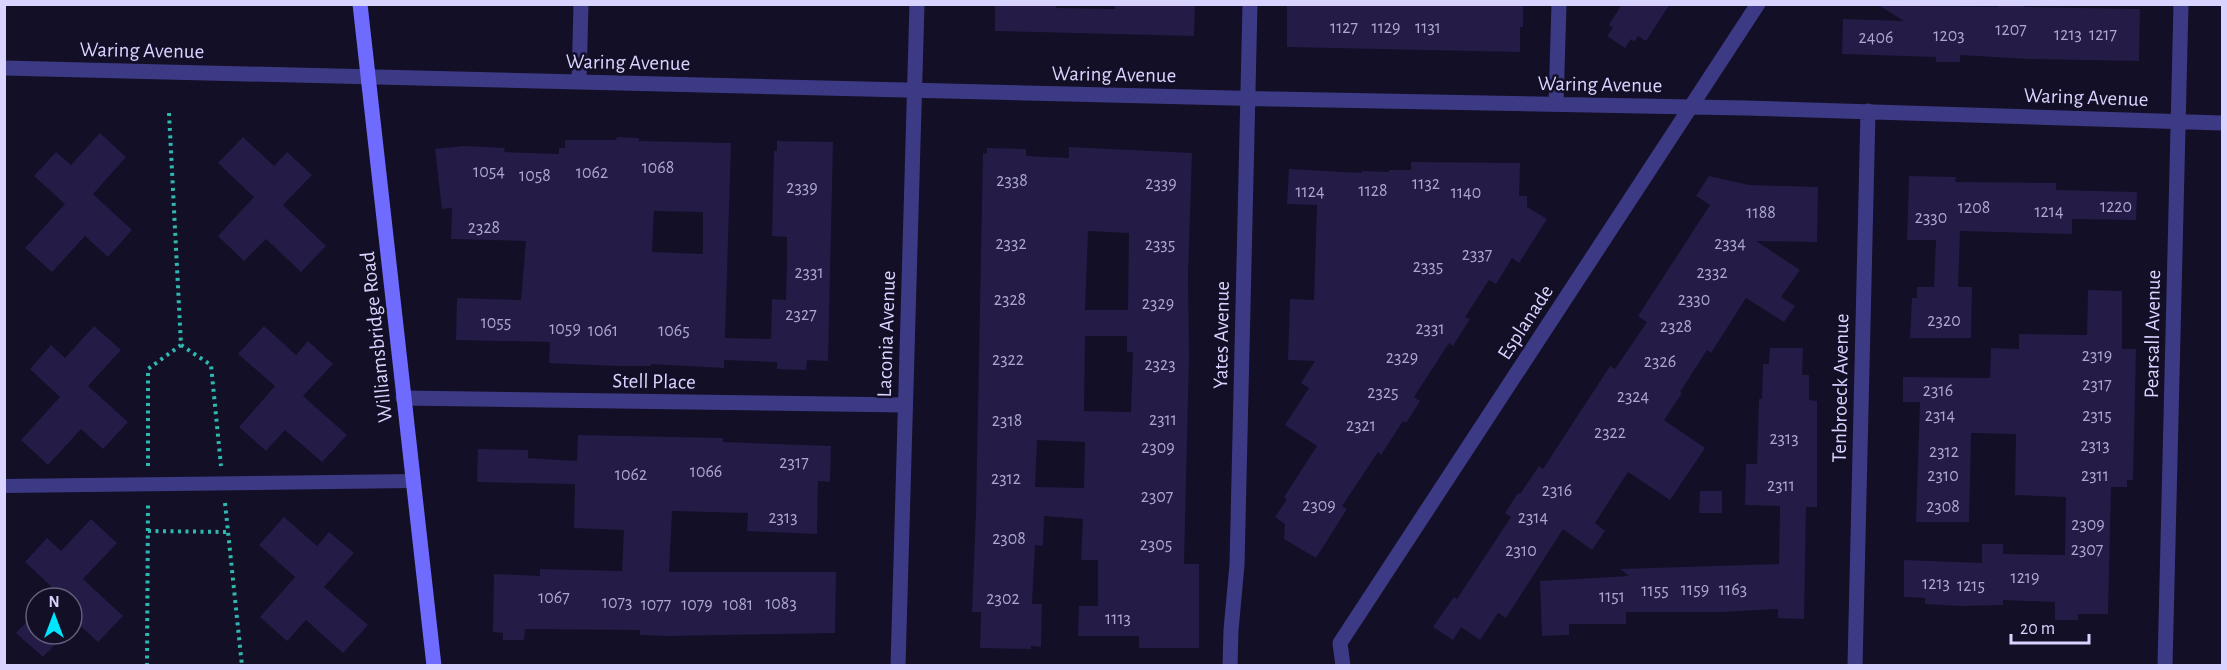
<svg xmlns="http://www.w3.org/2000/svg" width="2227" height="670" font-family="'Alegreya Sans',sans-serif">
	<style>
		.building { fill: #241b47; fill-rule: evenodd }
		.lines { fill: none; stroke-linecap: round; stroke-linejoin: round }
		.path { stroke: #2fb8b0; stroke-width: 4; stroke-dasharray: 3 4.5; stroke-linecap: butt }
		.service { stroke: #3d3a85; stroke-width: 14 }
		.minor { stroke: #3d3a85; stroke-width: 15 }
		.tertiary { stroke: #3d3a85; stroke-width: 15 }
		.secondary { stroke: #6f6bff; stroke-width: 15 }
		.labels { text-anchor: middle; stroke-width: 5; stroke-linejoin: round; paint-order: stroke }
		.number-label { font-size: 18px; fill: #aca6d1 }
		.street-label { font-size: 21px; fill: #d9d4ff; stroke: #130f26 }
	</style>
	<rect width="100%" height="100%" fill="#130f26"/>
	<path class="building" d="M 995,4 L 1056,4 L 1056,8 L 1115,9 L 1115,4 L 1195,4 L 1194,36 L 995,31 Z
		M 1287,4 L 1523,4 L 1523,27 L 1520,27 L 1520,52 L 1287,47 Z
		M 1622,4 L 1670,4 L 1646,41 L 1638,36 L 1634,42 L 1631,39 L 1625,48 L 1607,36 L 1613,28 L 1609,25 Z
		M 1998,4 L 2024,4 L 2024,7 L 2140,9 L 2139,61 L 2030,59 L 1960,55 L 1960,62 L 1936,62 L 1936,57 L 1842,54 L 1843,19 L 1904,21 L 1880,6 L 1998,7 Z
		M 100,133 L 126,157 L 93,194 L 132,230 L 108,257 L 85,236 L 52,272 L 25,248 L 65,204 L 34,176 L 56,152 L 71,165 Z
		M 243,137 L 274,166 L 287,152 L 312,175 L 283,205 L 326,246 L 301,272 L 266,239 L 244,261 L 218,236 L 254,197 L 218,163 Z
		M 617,137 L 639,138 L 639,141 L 731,143 L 725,338 L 771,339 L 772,299 L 786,300 L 787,259 L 787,237 L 772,236 L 774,151 L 777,151 L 777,141 L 833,142 L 828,361 L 807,360 L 806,370 L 777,369 L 777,362 L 724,360 L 724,368 L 651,364 L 651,366 L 617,366 L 549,363 L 550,342 L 456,340 L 457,298 L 521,300 L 526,241 L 451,239 L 452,208 L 442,209 L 435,149 L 464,146 L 505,148 L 504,152 L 559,154 L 559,148 L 565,148 L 565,140 L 616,140 ZM 654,211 L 703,212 L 703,254 L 652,252 Z
		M 1069,147 L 1192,153 L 1188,274 L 1189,357 L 1184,564 L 1199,564 L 1199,648 L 1139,648 L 1139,636 L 1078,636 L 1079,606 L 1098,606 L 1098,560 L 1081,560 L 1083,519 L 1044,516 L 1043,546 L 1035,545 L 1032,604 L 1042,604 L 1041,647 L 1031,646 L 1031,649 L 980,648 L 981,612 L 972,612 L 976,512 L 983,153 L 987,154 L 987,148 L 1026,149 L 1026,156 L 1069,158 ZM 1088,231 L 1129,233 L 1128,310 L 1085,310 ZM 1085,336 L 1127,336 L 1127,352 L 1133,352 L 1131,412 L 1084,411 ZM 1037,440 L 1085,442 L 1084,488 L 1035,487 Z
		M 1411,162 L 1520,163 L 1519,196 L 1527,196 L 1527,207 L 1547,219 L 1519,263 L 1512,258 L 1496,284 L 1489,280 L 1465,317 L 1470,319 L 1453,346 L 1449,343 L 1414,397 L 1420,401 L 1406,423 L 1403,421 L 1381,455 L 1378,452 L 1342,506 L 1347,509 L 1316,558 L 1284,539 L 1285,524 L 1275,517 L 1287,499 L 1284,497 L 1317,446 L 1285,425 L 1309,388 L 1301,383 L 1315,361 L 1288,360 L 1290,299 L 1314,300 L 1317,205 L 1287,204 L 1289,169 L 1362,173 L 1362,171 L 1389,172 L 1389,170 L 1411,170 Z
		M 1709,176 L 1749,185 L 1818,187 L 1817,242 L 1756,241 L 1800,270 L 1781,297 L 1795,306 L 1784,322 L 1746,298 L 1711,353 L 1707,350 L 1680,392 L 1682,393 L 1664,420 L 1705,448 L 1670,500 L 1628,472 L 1595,523 L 1605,531 L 1592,550 L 1563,529 L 1506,618 L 1498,613 L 1480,640 L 1461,627 L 1453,640 L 1433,627 L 1454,597 L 1457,599 L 1511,517 L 1505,513 L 1518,493 L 1520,494 L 1539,466 L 1543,469 L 1610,366 L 1615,369 L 1647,322 L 1638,316 L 1710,205 L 1696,196 Z
		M 1909,176 L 1956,177 L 1955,182 L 2056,183 L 2056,190 L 2137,192 L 2136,220 L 2072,219 L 2072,234 L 1960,231 L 1958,287 L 1972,287 L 1971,338 L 1910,338 L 1912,298 L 1917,298 L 1917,287 L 1934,287 L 1936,240 L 1907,240 Z
		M 2088,290 L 2122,291 L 2122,349 L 2136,349 L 2133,480 L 2127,480 L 2127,487 L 2111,487 L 2108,614 L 2078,614 L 2078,620 L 2055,620 L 2055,602 L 2003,600 L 2003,605 L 1960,606 L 1925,604 L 1925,598 L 1904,597 L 1904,560 L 1982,563 L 1982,544 L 2003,544 L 2003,554 L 2065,555 L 2066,497 L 2015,495 L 2016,434 L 1971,433 L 1969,522 L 1916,522 L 1920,402 L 1903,402 L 1903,377 L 1990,378 L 1991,348 L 2019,349 L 2019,334 L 2087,335 Z
		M 94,326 L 121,350 L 88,386 L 128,422 L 103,449 L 81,429 L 48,465 L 21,440 L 60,397 L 30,369 L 51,345 L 65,358 Z
		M 264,326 L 296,355 L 308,341 L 333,364 L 303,396 L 347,435 L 322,462 L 285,430 L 266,451 L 239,427 L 275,386 L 238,354 Z
		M 1770,348 L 1803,348 L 1802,375 L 1809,375 L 1809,400 L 1817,401 L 1817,507 L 1806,507 L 1804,619 L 1778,618 L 1778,609 L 1721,612 L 1626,612 L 1626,624 L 1569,624 L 1569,635 L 1542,636 L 1540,581 L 1629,576 L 1620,569 L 1779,564 L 1780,506 L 1745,505 L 1746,464 L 1757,464 L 1759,399 L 1762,399 L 1763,364 L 1769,364 Z
		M 578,435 L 723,438 L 723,442 L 831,446 L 830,482 L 818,481 L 817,534 L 747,531 L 748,513 L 672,511 L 669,572 L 836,572 L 835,633 L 669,636 L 640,635 L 640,630 L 525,629 L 524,640 L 503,640 L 503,633 L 493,632 L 494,574 L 540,576 L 540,569 L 622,571 L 624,530 L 574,528 L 575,484 L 477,482 L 478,449 L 528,450 L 528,458 L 577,461 Z
		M 1700,491 L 1722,491 L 1722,513 L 1699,513 Z
		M 284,517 L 317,546 L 329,532 L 354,553 L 324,587 L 368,625 L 343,653 L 306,620 L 287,641 L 260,617 L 295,577 L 259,545 Z
		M 91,519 L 117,543 L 83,579 L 123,616 L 98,642 L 76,622 L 72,626 L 72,598 L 49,598 L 56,591 L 25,562 L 47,538 L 61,551 Z
		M 36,612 L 36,634 L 65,634 L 43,657 L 16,633 Z"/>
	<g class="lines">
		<path class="path" d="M 169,113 L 181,345
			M 181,345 L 211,365 L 221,466
			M 148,466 L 148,369 L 181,345
			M 225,503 L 242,666
			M 148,531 L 228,532
			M 147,666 L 148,503"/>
		<path class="service" d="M 4,486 L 413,481"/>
		<path class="minor" d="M 4,68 L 1274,99 L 1745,108 L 2222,123
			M 579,82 L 581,4
			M 1556,104 L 1559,4
			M 403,398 L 905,405
			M 1230,666 L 1231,630 L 1237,565 L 1250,4
			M 1343,666 L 1340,643 L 1758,4
			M 1855,666 L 1868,111
			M 2165,666 L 2181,4"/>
		<path class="tertiary" d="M 898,666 L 917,4"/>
		<path class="secondary" d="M 360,4 L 434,666"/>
	</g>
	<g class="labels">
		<g class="number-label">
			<text x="1344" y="33">1127</text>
			<text x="1386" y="33">1129</text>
			<text x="1428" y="33">1131</text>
			<text x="2011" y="35">1207</text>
			<text x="2068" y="40">1213</text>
			<text x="2103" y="40">1217</text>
			<text x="1949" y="41">1203</text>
			<text x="1876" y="43">2406</text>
			<text x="658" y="173">1068</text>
			<text x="489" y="177">1054</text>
			<text x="592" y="178">1062</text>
			<text x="535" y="181">1058</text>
			<text x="1012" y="186">2338</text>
			<text x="1161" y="189">2339</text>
			<text x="1426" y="189">1132</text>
			<text x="802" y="193">2339</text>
			<text x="1373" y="196">1128</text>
			<text x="1310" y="197">1124</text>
			<text x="1466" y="198">1140</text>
			<text x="2116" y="212">1220</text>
			<text x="1974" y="213">1208</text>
			<text x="2049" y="217">1214</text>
			<text x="1761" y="218">1188</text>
			<text x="1931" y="223">2330</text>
			<text x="484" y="233">2328</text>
			<text x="1011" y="249">2332</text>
			<text x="1730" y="249">2334</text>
			<text x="1160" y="250">2335</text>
			<text x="1477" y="260">2337</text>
			<text x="1428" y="272">2335</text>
			<text x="809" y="278">2331</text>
			<text x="1712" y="278">2332</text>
			<text x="1010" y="305">2328</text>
			<text x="1694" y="305">2330</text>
			<text x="1158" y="309">2329</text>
			<text x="801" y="320">2327</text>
			<text x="1944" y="326">2320</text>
			<text x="496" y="328">1055</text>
			<text x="1676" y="332">2328</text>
			<text x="565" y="334">1059</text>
			<text x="1430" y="334">2331</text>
			<text x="603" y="336">1061</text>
			<text x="674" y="336">1065</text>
			<text x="2097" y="361">2319</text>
			<text x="1402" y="363">2329</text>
			<text x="1008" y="365">2322</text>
			<text x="1660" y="367">2326</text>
			<text x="1160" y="370">2323</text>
			<text x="2097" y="390">2317</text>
			<text x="1938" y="396">2316</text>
			<text x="1383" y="398">2325</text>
			<text x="1633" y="402">2324</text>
			<text x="1940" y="421">2314</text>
			<text x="2097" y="421">2315</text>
			<text x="1163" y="425">2311</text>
			<text x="1007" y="426">2318</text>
			<text x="1361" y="431">2321</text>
			<text x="1610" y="438">2322</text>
			<text x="1784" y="444">2313</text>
			<text x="2095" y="451">2313</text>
			<text x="1158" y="453">2309</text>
			<text x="1944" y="457">2312</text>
			<text x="794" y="468">2317</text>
			<text x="706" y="477">1066</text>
			<text x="631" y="480">1062</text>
			<text x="1943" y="481">2310</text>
			<text x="2095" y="481">2311</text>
			<text x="1006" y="484">2312</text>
			<text x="1781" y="491">2311</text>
			<text x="1557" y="496">2316</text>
			<text x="1157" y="502">2307</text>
			<text x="1319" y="511">2309</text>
			<text x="1943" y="512">2308</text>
			<text x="783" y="523">2313</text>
			<text x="1533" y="523">2314</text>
			<text x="2088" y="530">2309</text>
			<text x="1009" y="544">2308</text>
			<text x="1156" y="550">2305</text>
			<text x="2087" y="555">2307</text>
			<text x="1521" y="556">2310</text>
			<text x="2025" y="583">1219</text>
			<text x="1936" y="589">1213</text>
			<text x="1971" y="591">1215</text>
			<text x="1695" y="595">1159</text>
			<text x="1733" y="595">1163</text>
			<text x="1655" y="596">1155</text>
			<text x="1612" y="602">1151</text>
			<text x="554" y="603">1067</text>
			<text x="1003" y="604">2302</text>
			<text x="617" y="608">1073</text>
			<text x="781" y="609">1083</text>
			<text x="656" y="610">1077</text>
			<text x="697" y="610">1079</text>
			<text x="738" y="610">1081</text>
			<text x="1118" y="624">1113</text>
		</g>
		<g class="street-label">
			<text transform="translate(142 50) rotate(1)" y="7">Waring Avenue</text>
			<text transform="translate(628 62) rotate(1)" y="7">Waring Avenue</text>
			<text transform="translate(1114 74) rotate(1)" y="7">Waring Avenue</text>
			<text transform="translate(1600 84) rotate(1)" y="7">Waring Avenue</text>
			<text transform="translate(2086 97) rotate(2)" y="7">Waring Avenue</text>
			<text transform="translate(1525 322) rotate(-57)" y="7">Esplanade</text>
			<text transform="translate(886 334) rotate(-88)" y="7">Laconia Avenue</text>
			<text transform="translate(2152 334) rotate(-89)" y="7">Pearsall Avenue</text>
			<text transform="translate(1221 335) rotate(-89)" y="7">Yates Avenue</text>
			<text transform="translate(376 337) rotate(-96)" y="7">Williamsbridge Road</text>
			<text transform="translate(654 381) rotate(1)" y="7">Stell Place</text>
			<text transform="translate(1840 388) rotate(-89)" y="7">Tenbroeck Avenue</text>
		</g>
	</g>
	<rect width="2227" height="670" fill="none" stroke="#d9d4ff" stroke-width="12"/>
	<g transform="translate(54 616)"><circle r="28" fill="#130f26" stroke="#625e7d" stroke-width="1.5"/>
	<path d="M0-4.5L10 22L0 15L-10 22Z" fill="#00e5ff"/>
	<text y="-9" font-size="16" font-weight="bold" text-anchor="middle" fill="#d9d4ff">N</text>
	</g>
	<path d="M2011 634v9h78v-9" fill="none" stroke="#d9d4ff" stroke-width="3"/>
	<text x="2020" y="634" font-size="18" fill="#d9d4ff" stroke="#130f26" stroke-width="4.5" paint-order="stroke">20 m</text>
</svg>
